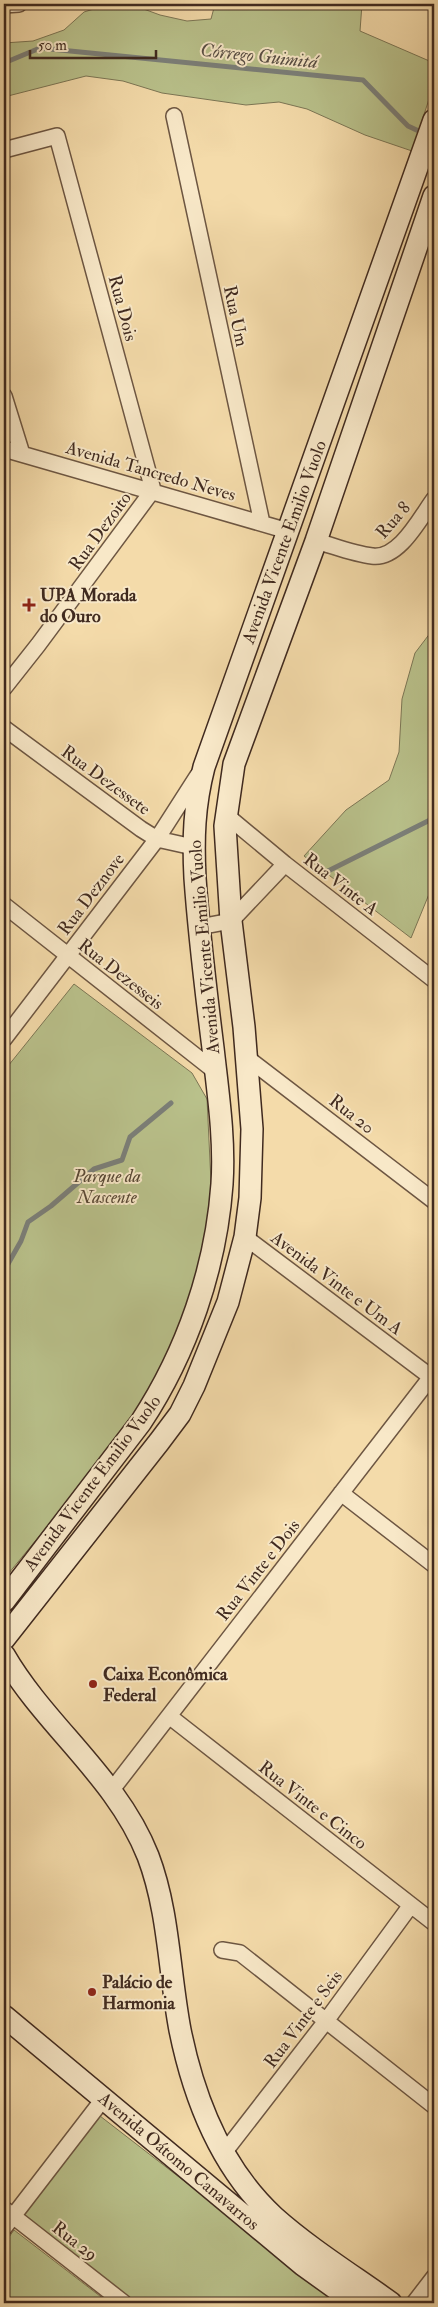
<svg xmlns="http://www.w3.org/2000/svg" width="438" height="2307" font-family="'IM FELL Double Pica',serif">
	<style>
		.green { fill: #b9c18b; stroke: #7c7655 }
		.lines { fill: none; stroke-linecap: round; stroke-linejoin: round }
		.stream { stroke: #7b7f79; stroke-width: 5 }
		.minor-casing { stroke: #6d5642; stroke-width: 18 }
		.secondary-casing { stroke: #402a1f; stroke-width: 24 }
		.minor { stroke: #f8e8c8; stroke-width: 15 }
		.secondary { stroke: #f8e8c8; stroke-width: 21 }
		.poi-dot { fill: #8f2418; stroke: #f8e8c8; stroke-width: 2 }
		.labels { text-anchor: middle; stroke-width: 4; stroke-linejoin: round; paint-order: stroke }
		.street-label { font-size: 18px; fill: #402a1f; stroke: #f8e8c8 }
		.poi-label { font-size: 18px; font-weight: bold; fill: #402a1f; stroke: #f8e8c8; text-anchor: start }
		.park-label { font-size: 18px; font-style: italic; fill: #584835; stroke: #f8e8c8 }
		.water-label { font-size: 19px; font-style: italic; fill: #584e44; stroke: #f8e8c8 }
	</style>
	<rect width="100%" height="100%" fill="#f4dbaa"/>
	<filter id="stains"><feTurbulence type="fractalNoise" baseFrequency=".004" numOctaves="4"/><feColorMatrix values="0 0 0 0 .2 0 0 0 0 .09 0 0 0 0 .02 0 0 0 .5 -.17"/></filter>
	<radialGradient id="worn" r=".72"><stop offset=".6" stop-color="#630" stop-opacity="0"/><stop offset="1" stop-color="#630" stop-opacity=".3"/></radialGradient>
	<path class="green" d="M 110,4 L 130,4 L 160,15 L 187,21 L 211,19 L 215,4 L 362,4 L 360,31 L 434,63 L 434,84 L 412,151 L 365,135 L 307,109 L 279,102 L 246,105 L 162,93 L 123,81 L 86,76 L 4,97 L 4,43 L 33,41 L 64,30 L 84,12 Z
		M 434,628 L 434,882 L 411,938 L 304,856 L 346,810 L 389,780 L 399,752 L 402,699 L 415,653 Z
		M 74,984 L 192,1073 L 207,1099 L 212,1203 L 199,1276 L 171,1356 L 128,1428 L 4,1579 L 4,1071 Z
		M 100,2116 L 342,2303 L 137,2303 L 23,2216 Z
		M 14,2230 L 109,2303 L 4,2303 L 4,2244 Z"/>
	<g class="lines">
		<path class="stream" d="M 4,63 L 40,48 L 363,80 L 408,126 L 423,133
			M 326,872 L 434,818
			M 4,1271 L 21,1241 L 28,1222 L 51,1206 L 94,1169 L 122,1160 L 130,1137 L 171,1103"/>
		<g class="minor-casing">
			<path id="minor" d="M 4,5 L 19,4
				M 174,116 L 262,523
				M 4,150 L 57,136 L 153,490 L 38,645 L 4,688
				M 4,396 L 22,454
				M 4,449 L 288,531
				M 316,541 C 334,546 354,554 372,556 C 399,560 420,518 434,499
				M 4,728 L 141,829 L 157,839 L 193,847
				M 226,815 L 285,864 L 434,980
				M 4,905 L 216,1072
				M 199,927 L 231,921 L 285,864
				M 4,1039 L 157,839 L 198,775
				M 246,1057 L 434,1201
				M 245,1237 L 431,1377
				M 341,1493 L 434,1565
				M 169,1716 L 434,1923
				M 111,1791 L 434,1373
				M 222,1950 L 240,1953 L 434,2106
				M 223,2154 L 326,2021 L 411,1905
				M 4,2209 L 124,2303
				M 4,2228 L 104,2098
				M 414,2303 L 434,2277"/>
		</g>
		<g class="secondary-casing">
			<path id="secondary" d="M 4,1601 L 141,1422 C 187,1352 216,1268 222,1184 C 225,1139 218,1093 213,1048 C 206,992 199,935 195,878 C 193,839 194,806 204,767 L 434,120
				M 4,1639 L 159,1442 L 180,1414 L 194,1386 L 228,1302 L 245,1237 L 250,1198 L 252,1129 L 244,1027 L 231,921 L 225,826 L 234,764 L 316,541 L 434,196
				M 4,1655 C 45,1726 117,1777 148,1856 C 169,1911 169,1972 180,2030 C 194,2099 221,2168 274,2217 C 310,2249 352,2275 391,2303
				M 4,2016 L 303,2265 L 356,2303"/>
		</g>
		<use href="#minor" class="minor"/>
		<use href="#secondary" class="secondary"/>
	</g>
	<g class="poi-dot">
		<path d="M26.5 597.5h5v5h5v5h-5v5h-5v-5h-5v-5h5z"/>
		<circle cx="93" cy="1684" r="5"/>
		<circle cx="92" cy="1992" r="5"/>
	</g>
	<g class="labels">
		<g class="street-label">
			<text transform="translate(123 308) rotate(75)" y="6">Rua Dois</text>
			<text transform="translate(236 316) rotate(78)" y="6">Rua Um</text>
			<text transform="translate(151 471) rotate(16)" y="6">Avenida Tancredo Neves</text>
			<text transform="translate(393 520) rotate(-49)" y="6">Rua 8</text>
			<text transform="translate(100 531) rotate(-54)" y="6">Rua Dezoito</text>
			<text transform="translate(284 542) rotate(-70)" y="6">Avenida Vicente Emilio Vuolo</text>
			<text transform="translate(106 780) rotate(36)" y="6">Rua Dezessete</text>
			<text transform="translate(341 884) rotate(38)" y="6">Rua Vinte A</text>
			<text transform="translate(91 894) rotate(-53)" y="6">Rua Deznove</text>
			<text transform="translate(204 947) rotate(-95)" y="6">Avenida Vicente Emilio Vuolo</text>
			<text transform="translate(121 974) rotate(38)" y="6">Rua Dezesseis</text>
			<text transform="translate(352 1114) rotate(38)" y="6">Rua 20</text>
			<text transform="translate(337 1283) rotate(37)" y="6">Avenida Vinte e Um A</text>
			<text transform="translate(92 1483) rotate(-53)" y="6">Avenida Vicente Emilio Vuolo</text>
			<text transform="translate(258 1570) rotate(-52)" y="6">Rua Vinte e Dois</text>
			<text transform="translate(313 1805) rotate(38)" y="6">Rua Vinte e Cinco</text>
			<text transform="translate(303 2019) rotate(-53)" y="6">Rua Vinte e Seis</text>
			<text transform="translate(179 2161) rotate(40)" y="6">Avenida Oátomo Canavarros</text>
			<text transform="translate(75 2241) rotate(38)" y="6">Rua 29</text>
		</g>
		<g class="poi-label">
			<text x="40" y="601">UPA Morada<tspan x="40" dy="21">do Ouro</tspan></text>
			<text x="103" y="1680">Caixa Econômica<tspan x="103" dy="21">Federal</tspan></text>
			<text x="102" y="1988">Palácio de<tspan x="102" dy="21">Harmonia</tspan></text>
		</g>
		<g class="park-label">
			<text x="107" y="1182">Parque da<tspan x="107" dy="21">Nascente</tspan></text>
		</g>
		<g class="water-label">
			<text transform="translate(259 55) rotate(6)" y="7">Córrego Guimitá</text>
		</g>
	</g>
	<rect width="438" height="2307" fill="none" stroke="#f4dbaa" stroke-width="20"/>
	<rect x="5" y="5" width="428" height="2297" fill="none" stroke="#402a1f" stroke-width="2.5"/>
	<rect x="10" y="10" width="418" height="2287" fill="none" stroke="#402a1f"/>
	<path d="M30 50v8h126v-8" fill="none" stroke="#402a1f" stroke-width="2.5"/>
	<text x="38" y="50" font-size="15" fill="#402a1f" stroke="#f8e8c8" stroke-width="4" paint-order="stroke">50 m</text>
	<rect width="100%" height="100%" filter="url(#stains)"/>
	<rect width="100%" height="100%" fill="url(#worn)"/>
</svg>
